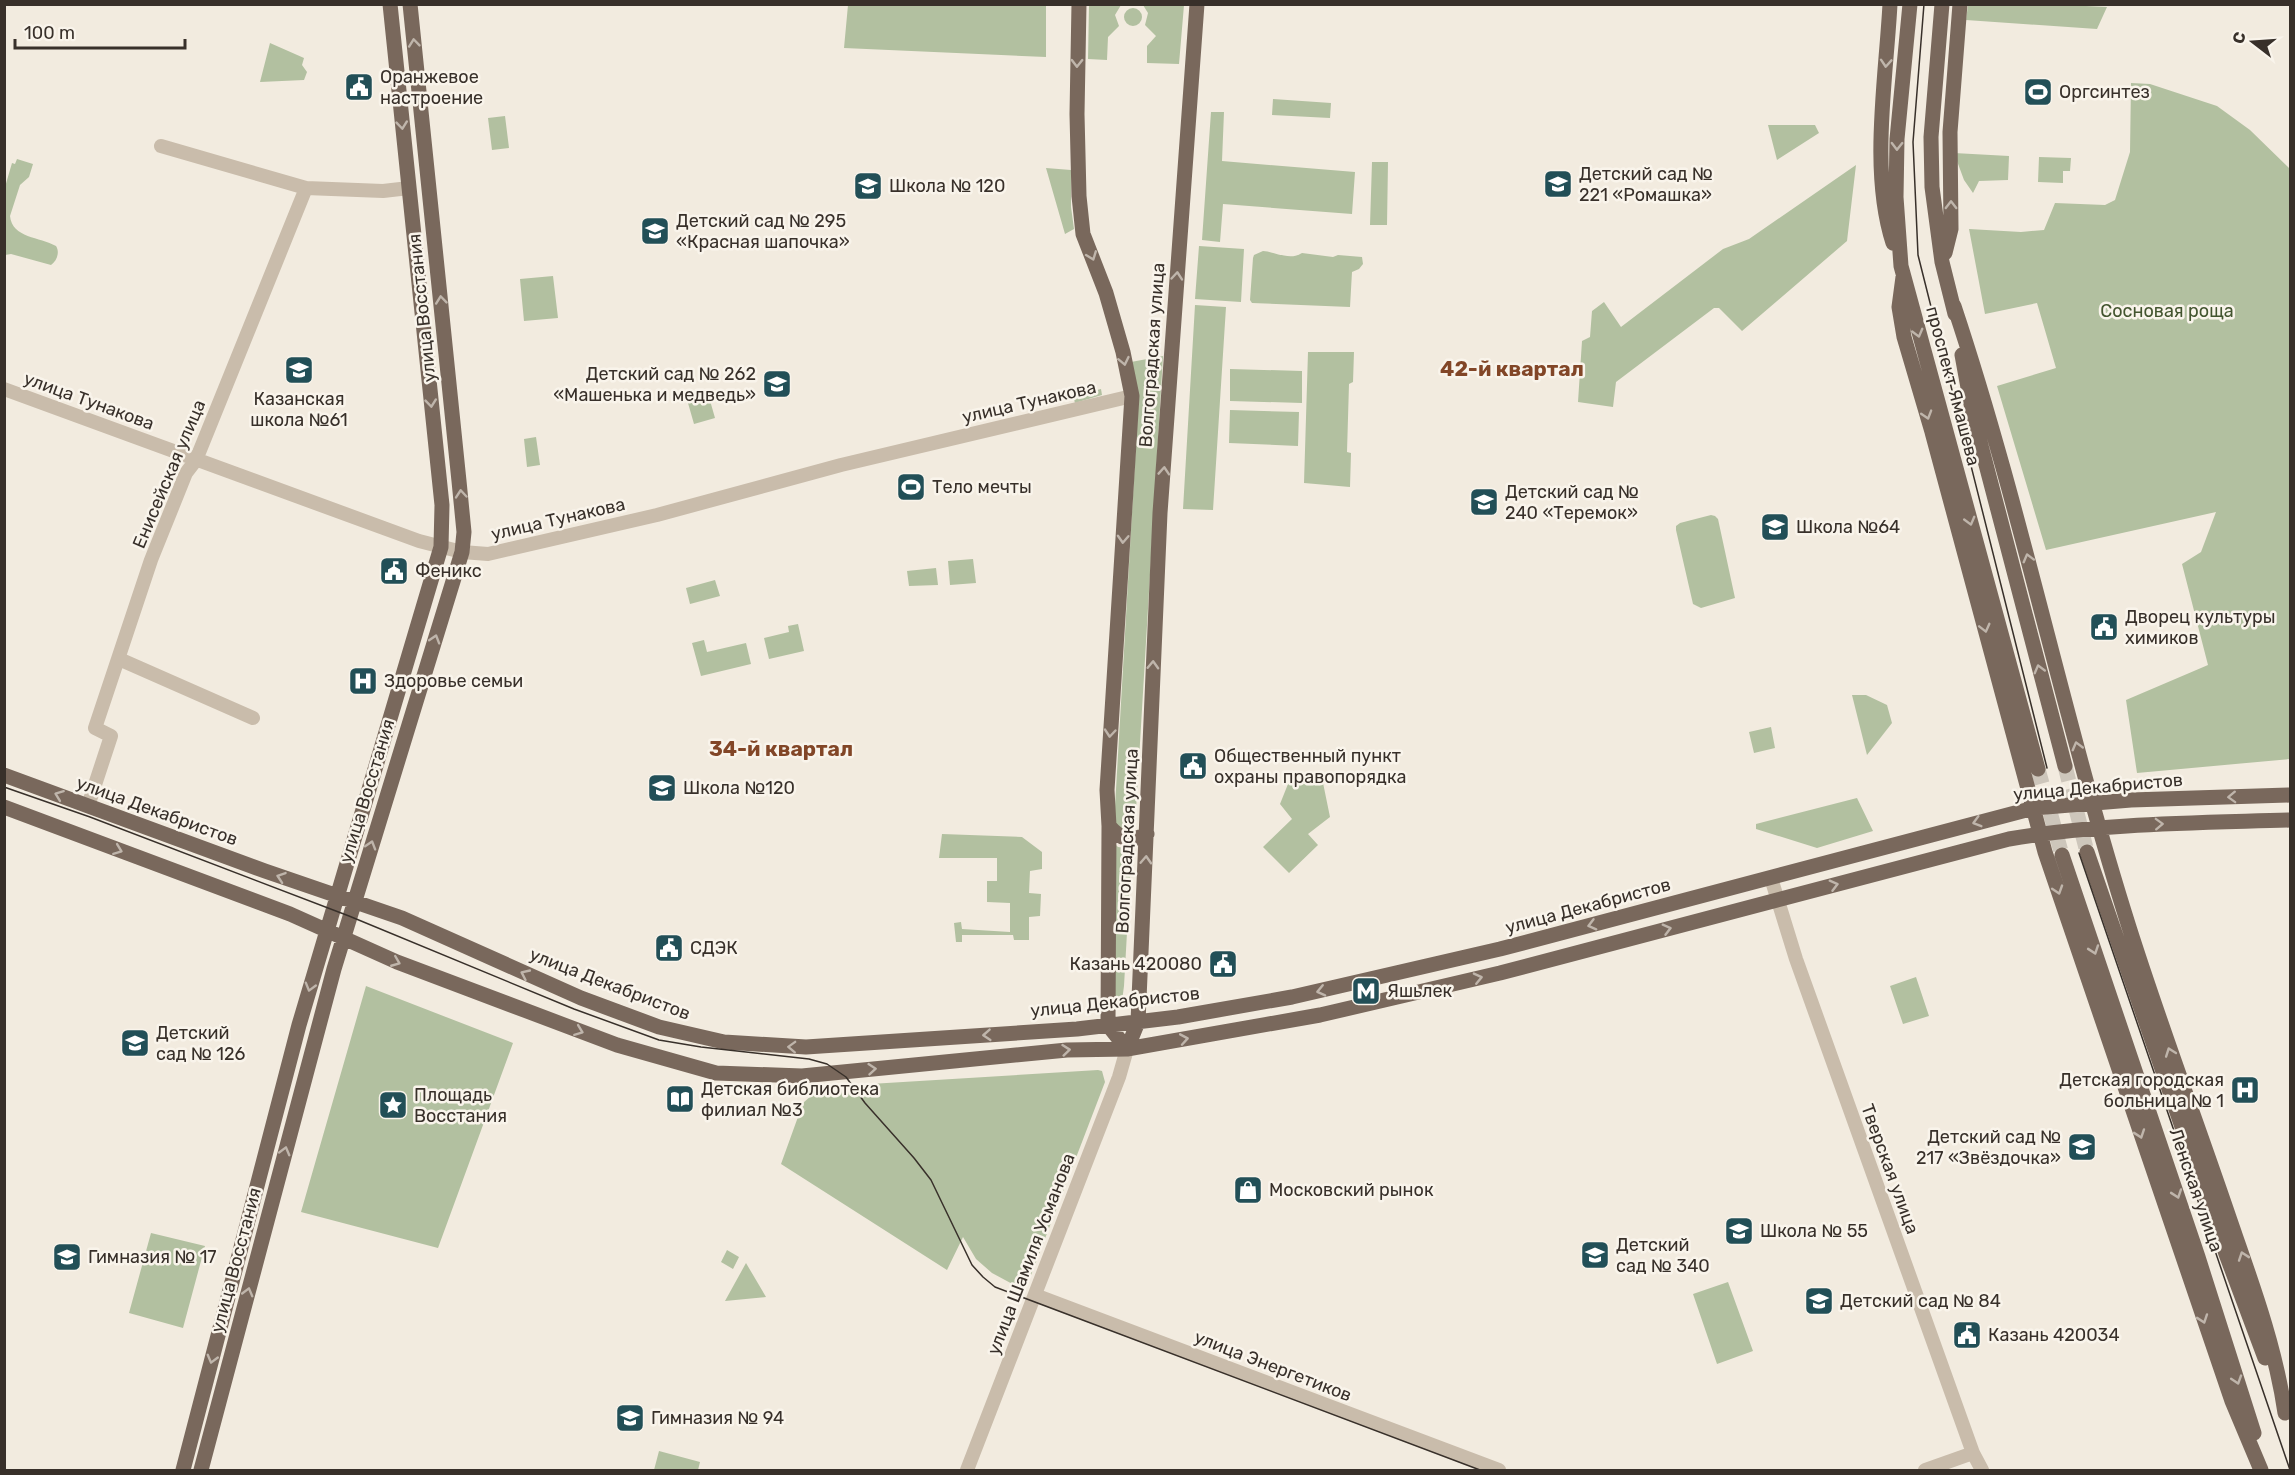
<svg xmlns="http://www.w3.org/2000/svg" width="2295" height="1475" font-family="Rubik,sans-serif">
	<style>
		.green { fill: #b2c0a0 }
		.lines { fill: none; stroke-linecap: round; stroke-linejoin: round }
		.major-tunnel { stroke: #cdc6bb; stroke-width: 15; stroke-dasharray: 15 8; stroke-linecap: butt }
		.minor { stroke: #c9bcab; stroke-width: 14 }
		.major { stroke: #79685c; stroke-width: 15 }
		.tram { stroke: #38302a; stroke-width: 1.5 }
		.oneway { stroke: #bfb5ab }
		.labels { text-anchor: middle; stroke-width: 5; stroke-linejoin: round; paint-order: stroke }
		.poi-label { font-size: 18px; fill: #38302a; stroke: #f9f4eb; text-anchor: start }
		.street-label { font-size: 18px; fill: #38302a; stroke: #f9f4eb }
		.park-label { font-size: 18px; fill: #43552f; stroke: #f9f4eb }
		.quarter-label { font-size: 21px; font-weight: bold; fill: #824627; stroke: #f9f4eb }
	</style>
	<rect width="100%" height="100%" fill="#f2ebdf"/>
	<path class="green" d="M 848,5 L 1046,5 L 1046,57 L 844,48 Z
		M 1089,5 L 1121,5 L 1115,15 L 1119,26 L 1108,37 L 1107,60 L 1088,59 Z
		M 1143,5 L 1184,5 L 1179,64 L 1147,63 L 1147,46 L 1156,36 L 1145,25 L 1148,13 Z
		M 2065,5 L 2107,7 L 2097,29 L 1966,20 L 1968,5 Z
		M1124 17a9 9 0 1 1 18 0a9 9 0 1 1-18 0Z
		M 270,43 L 304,58 L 302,65 L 307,72 L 304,80 L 260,82 Z
		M 2131,83 L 2150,84 L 2217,106 L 2250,130 L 2290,169 L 2290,759 L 2137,773 L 2126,700 L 2208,665 L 2182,564 L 2201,552 L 2216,512 L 2046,550 L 1997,386 L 2056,368 L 2037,303 L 1985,314 L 1969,229 L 2021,232 L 2044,230 L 2055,203 L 2105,205 L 2115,200 L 2130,152 Z
		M 1273,99 L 1331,103 L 1330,118 L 1272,115 Z
		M 1211,112 L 1224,112 L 1222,161 L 1355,172 L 1352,214 L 1223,204 L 1220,242 L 1202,240 Z
		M 505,116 L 509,148 L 492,150 L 488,118 Z
		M 1768,125 L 1815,125 L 1819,133 L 1777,160 Z
		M 1954,153 L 2009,156 L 2008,180 L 1979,181 L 1973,193 L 1964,180 Z
		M 2039,157 L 2071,158 L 2070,171 L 2063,171 L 2063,183 L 2038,182 Z
		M 17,159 L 33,164 L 29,177 L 20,185 L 10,216 C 12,238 40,237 56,246 C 60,252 57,261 51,265 L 11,254 L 5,255 L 5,187 L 12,163 L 15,164 Z
		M 1372,162 L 1388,162 L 1387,225 L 1370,225 Z
		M 1856,165 L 1847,241 L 1742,331 L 1719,308 L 1714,308 L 1616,382 L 1613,407 L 1578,402 L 1582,341 L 1590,337 L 1592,311 L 1604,302 L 1621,327 L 1723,249 L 1749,239 Z
		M 1046,168 L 1071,170 L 1071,207 L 1074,229 L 1065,234 Z
		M 1199,246 L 1244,249 L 1241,302 L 1195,299 Z
		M 1263,251 C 1276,252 1290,261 1302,253 L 1333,257 L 1338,255 L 1362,257 L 1363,264 L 1359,269 L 1352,272 L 1350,307 L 1252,303 L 1250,300 L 1253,258 L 1254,255 Z
		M 553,276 L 558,318 L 524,321 L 520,279 Z
		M 1195,305 L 1226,307 L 1213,510 L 1183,509 Z
		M 1308,352 L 1354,352 L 1353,382 L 1349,384 L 1347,452 L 1351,453 L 1350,487 L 1304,483 Z
		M 1163,356 L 1135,827 L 1128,834 L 1114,824 L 1138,409 L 1131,362 Z
		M 1230,369 L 1302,371 L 1302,403 L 1230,401 Z
		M 1101,389 L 1102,395 L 1075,403 L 1073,396 Z
		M 707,390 L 715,418 L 694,424 L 686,396 Z
		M 1230,410 L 1299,412 L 1298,446 L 1229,443 Z
		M 536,437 L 540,465 L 527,467 L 524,439 Z
		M 1711,515 L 1715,516 L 1718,519 L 1735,598 L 1701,608 L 1693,604 L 1676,530 L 1676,526 L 1680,523 Z
		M 973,559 L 976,583 L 950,585 L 948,561 Z
		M 936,568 L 938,585 L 909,586 L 907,571 Z
		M 715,580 L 720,596 L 690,604 L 686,588 Z
		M 798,624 L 804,651 L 769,659 L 764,638 L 789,632 L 788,626 Z
		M 704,640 L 707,652 L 746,643 L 751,664 L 701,676 L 692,643 Z
		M 1852,695 L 1866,695 L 1887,705 L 1892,723 L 1867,755 Z
		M 1771,727 L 1775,748 L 1754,753 L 1749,732 Z
		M 1322,778 L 1330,817 L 1308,834 L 1318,845 L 1289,873 L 1263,847 L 1292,819 L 1280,804 L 1288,784 Z
		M 1857,798 L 1873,831 L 1817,848 L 1756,829 L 1756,824 Z
		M 942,834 L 1022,837 L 1042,852 L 1042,869 L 1030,871 L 1029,893 L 1041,894 L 1040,916 L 1029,917 L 1029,940 L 1014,940 L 1013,935 L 962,935 L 962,942 L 956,942 L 954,923 L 961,922 L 962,929 L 1010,932 L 1010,903 L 987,902 L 987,881 L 997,881 L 997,858 L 939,858 Z
		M 1113,842 L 1118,847 L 1125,848 L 1132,843 L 1124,986 L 1122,1001 L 1116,1005 L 1113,1004 Z
		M 1916,977 L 1929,1016 L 1903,1024 L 1890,986 Z
		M 366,986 L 513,1043 L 438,1248 L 301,1212 Z
		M 1098,1070 L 1102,1071 L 1105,1082 L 1028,1283 L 1020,1288 L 992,1273 L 976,1259 L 963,1237 L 947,1270 L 781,1164 L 803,1103 L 821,1087 Z
		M 151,1233 L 205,1246 L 183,1328 L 129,1313 Z
		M 727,1250 L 739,1257 L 733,1269 L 721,1262 Z
		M 746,1263 L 766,1297 L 725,1301 Z
		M 1728,1282 L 1753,1351 L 1717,1364 L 1693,1294 Z
		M 659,1451 L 700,1462 L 698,1470 L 654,1470 Z"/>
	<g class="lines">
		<path class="major-tunnel" d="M 2065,766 L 2087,852
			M 2038,769 L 2062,855"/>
		<path class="minor" d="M 161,146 L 306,188 L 383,191 L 409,188
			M 4,389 L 419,541 L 462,552 L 488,554 L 657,515 L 841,465 L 1132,396
			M 119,659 L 253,718
			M 88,806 L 111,736 L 95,728 L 151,560 L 186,473 L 196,460 L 306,188
			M 1771,878 L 1796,959 L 1973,1453 L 1982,1470
			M 1035,1295 L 1499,1470
			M 967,1470 L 1119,1077 L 1127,1049
			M 1925,1470 L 1973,1453"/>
		<path class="major" d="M 1079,4 L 1077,114 L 1079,196 L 1083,234 L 1106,293 L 1123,352 L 1132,396 L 1107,790 L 1109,826 L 1108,1025 L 1127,1049
			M 1890,4 C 1886,79 1870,172 1893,243
			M 1910,4 L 1897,139 L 1896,197 L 1901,266 L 2038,769
			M 1942,4 L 1931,137 L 1932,187 L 1942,262 L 1955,314
			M 1945,253 L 1951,229 L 1950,132 L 1960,4
			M 1903,277 L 1899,307 L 1904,337 L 1932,432 L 2045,852 L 2232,1401 L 2261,1470
			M 1954,306 C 2022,510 2064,722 2129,927 C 2161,1028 2199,1128 2233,1229 C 2254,1289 2276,1350 2285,1413
			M 1962,355 L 1973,415 L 2065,766
			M 4,775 L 265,871 L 402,918 L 581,998 L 659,1027 L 724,1042 L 806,1047 L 1077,1029 L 1178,1017 L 1292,997 L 1500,949 L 2034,808 L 2131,800 L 2290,795
			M 4,807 L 290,914 L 397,962 L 617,1045 L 716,1073 L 802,1076 L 1067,1050 L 1127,1049 L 1320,1015 L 1500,973 L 2009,839 C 2102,823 2197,823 2290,820
			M 1109,826 C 1121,840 1130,842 1147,834
			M 2087,852 L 2226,1254 L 2265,1358
			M 2062,855 L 2198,1257 L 2254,1433
			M 1127,1049 L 1138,1022 L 1160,513 L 1197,4
			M 183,1470 L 299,1025 L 441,547 L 442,505 L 390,4
			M 201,1470 L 334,969 L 462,552 L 464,532 L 459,481 L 410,4"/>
		<path class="tram" d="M 1924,4 L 1913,142 L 1918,255 L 2047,768
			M 4,787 L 90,817 L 349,916 L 574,1009 L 659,1040 L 701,1047 L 809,1059 L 827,1064 L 846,1077 L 865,1103 L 914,1158 L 931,1180 L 972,1265 L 983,1277 L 995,1287 L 1480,1470
			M 2079,853 L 2290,1470"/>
	</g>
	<defs><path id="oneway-chevron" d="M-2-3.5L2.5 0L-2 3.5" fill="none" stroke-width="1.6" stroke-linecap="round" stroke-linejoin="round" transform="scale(1.5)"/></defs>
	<g class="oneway">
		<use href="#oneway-chevron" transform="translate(414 43) rotate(-96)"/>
		<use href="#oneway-chevron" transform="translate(1077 63) rotate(91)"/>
		<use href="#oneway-chevron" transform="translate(1886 63) rotate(94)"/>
		<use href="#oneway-chevron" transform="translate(402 125) rotate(84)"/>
		<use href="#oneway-chevron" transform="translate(1897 146) rotate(91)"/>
		<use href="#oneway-chevron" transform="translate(1951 205) rotate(-90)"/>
		<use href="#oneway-chevron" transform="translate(1092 256) rotate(69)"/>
		<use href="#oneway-chevron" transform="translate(1177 276) rotate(-85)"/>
		<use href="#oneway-chevron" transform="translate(441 300) rotate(-96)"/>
		<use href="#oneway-chevron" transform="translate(1918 333) rotate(75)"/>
		<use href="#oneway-chevron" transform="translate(1124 361) rotate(78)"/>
		<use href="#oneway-chevron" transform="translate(431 403) rotate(84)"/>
		<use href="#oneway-chevron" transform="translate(1927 415) rotate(73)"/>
		<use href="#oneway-chevron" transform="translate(1164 471) rotate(-86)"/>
		<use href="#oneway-chevron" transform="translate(461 494) rotate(-95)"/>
		<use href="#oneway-chevron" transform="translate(1970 521) rotate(75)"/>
		<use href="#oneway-chevron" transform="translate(1123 539) rotate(93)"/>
		<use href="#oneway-chevron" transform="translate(2028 558) rotate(-105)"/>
		<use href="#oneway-chevron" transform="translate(1985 628) rotate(76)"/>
		<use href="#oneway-chevron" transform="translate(435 639) rotate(-73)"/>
		<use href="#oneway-chevron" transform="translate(1153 665) rotate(-88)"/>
		<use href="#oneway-chevron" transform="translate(2039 669) rotate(-105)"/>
		<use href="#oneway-chevron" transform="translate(1110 733) rotate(95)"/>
		<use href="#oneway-chevron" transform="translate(2077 746) rotate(-105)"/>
		<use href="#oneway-chevron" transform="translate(59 795) rotate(-159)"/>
		<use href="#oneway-chevron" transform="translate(2232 797) rotate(178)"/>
		<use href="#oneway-chevron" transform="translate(1977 822) rotate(164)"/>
		<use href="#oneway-chevron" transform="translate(2159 824) rotate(-2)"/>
		<use href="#oneway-chevron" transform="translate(371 845) rotate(-73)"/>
		<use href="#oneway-chevron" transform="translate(118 850) rotate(21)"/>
		<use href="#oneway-chevron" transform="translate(1146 860) rotate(-87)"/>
		<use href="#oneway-chevron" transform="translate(281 877) rotate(-161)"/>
		<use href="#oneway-chevron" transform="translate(1834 885) rotate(-15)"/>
		<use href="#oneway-chevron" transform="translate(2058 890) rotate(72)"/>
		<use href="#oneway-chevron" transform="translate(1592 925) rotate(165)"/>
		<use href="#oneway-chevron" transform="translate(1667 929) rotate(-15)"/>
		<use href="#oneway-chevron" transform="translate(2094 950) rotate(71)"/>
		<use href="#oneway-chevron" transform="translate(396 962) rotate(22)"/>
		<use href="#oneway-chevron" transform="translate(525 974) rotate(-155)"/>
		<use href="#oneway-chevron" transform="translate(1478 978) rotate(-13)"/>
		<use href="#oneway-chevron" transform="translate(310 987) rotate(106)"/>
		<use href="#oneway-chevron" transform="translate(1321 991) rotate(167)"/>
		<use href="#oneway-chevron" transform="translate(579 1031) rotate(21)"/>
		<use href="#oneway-chevron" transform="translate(987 1035) rotate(176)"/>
		<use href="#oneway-chevron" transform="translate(1184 1039) rotate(-10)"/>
		<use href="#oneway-chevron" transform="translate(792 1047) rotate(-178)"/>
		<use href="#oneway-chevron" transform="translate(1066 1050) rotate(-6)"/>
		<use href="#oneway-chevron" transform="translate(2170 1052) rotate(-110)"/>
		<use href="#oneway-chevron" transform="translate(872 1069) rotate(-5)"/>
		<use href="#oneway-chevron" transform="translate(2140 1134) rotate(71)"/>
		<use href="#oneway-chevron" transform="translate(285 1151) rotate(-75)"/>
		<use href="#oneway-chevron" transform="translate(2177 1194) rotate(71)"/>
		<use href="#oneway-chevron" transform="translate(2243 1256) rotate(-109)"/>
		<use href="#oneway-chevron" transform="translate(248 1292) rotate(-75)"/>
		<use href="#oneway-chevron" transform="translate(2203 1319) rotate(71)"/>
		<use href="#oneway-chevron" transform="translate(212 1359) rotate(105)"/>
		<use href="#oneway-chevron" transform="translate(2237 1380) rotate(72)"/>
	</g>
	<defs>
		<g id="civic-square" transform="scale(1.5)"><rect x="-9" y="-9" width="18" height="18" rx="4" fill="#224f57" stroke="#f9f4eb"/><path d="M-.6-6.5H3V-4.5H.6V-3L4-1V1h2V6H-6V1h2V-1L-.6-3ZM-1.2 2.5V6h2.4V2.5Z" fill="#fff"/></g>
		<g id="stadium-square" transform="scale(1.5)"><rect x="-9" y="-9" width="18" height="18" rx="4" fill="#224f57" stroke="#f9f4eb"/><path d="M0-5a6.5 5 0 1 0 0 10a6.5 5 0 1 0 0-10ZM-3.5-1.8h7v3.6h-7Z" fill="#fff"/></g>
		<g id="school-square" transform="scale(1.5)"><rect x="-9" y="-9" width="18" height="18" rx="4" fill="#224f57" stroke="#f9f4eb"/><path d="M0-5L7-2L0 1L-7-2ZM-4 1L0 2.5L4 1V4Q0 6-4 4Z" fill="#fff"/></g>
		<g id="hospital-square" transform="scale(1.5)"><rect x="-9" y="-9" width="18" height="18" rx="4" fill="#224f57" stroke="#f9f4eb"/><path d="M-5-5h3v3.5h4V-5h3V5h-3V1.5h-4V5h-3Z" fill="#fff"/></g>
		<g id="metro-square" transform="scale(1.5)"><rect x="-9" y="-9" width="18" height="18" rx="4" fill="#224f57" stroke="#f9f4eb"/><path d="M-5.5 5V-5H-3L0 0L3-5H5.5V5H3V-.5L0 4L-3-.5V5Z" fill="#fff"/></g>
		<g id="library-square" transform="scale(1.5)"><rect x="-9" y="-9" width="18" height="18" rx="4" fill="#224f57" stroke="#f9f4eb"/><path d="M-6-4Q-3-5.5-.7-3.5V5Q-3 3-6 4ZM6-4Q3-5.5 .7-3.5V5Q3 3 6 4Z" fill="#fff"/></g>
		<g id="sight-square" transform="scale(1.5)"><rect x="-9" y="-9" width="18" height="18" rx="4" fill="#224f57" stroke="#f9f4eb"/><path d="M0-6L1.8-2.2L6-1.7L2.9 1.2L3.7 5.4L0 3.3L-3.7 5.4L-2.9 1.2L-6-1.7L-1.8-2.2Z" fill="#fff"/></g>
		<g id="shop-square" transform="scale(1.5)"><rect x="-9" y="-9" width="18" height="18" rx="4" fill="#224f57" stroke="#f9f4eb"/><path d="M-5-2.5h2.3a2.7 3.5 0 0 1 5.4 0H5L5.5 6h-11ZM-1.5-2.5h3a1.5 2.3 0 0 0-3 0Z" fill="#fff"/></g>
	</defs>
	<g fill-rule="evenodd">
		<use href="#civic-square" x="359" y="87"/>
		<use href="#stadium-square" x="2038" y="92"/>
		<use href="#school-square" x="1558" y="184"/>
		<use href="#school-square" x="868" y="186"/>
		<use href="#school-square" x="655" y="231"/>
		<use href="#school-square" x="299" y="370"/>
		<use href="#school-square" x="777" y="384"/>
		<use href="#stadium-square" x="911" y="487"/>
		<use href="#school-square" x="1484" y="502"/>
		<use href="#school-square" x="1775" y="527"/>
		<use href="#civic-square" x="394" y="571"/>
		<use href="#civic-square" x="2104" y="627"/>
		<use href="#hospital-square" x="363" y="681"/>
		<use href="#civic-square" x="1193" y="766"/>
		<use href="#school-square" x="662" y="788"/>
		<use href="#civic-square" x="669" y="948"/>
		<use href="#civic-square" x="1223" y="964"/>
		<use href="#metro-square" x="1366" y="991"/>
		<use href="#school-square" x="135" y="1043"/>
		<use href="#hospital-square" x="2245" y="1090"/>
		<use href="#library-square" x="680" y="1099"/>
		<use href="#sight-square" x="393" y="1105"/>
		<use href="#school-square" x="2082" y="1147"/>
		<use href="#shop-square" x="1248" y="1190"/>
		<use href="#school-square" x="1739" y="1231"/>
		<use href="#school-square" x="1595" y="1255"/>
		<use href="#school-square" x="67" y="1257"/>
		<use href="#school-square" x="1819" y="1301"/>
		<use href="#civic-square" x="1967" y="1335"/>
		<use href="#school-square" x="630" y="1418"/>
	</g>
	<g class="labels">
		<g class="poi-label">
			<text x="380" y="83">Оранжевое<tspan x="380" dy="21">настроение</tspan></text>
			<text x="2059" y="98">Оргсинтез</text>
			<text x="1579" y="180">Детский сад №<tspan x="1579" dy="21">221 «Ромашка»</tspan></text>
			<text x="889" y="192">Школа № 120</text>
			<text x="676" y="227">Детский сад № 295<tspan x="676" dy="21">«Красная шапочка»</tspan></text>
			<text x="756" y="380" text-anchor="end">Детский сад № 262<tspan x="756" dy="21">«Машенька и медведь»</tspan></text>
			<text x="299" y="405" text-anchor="middle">Казанская<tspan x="299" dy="21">школа №61</tspan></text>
			<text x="932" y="493">Тело мечты</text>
			<text x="1505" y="498">Детский сад №<tspan x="1505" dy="21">240 «Теремок»</tspan></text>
			<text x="1796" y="533">Школа №64</text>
			<text x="415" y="577">Феникс</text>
			<text x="2125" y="623">Дворец культуры<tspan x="2125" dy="21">химиков</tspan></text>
			<text x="384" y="687">Здоровье семьи</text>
			<text x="1214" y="762">Общественный пункт<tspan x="1214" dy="21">охраны правопорядка</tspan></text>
			<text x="683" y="794">Школа №120</text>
			<text x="690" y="954">СДЭК</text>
			<text x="1202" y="970" text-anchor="end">Казань 420080</text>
			<text x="1387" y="997">Яшьлек</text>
			<text x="156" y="1039">Детский<tspan x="156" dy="21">сад № 126</tspan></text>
			<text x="2224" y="1086" text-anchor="end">Детская городская<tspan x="2224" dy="21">больница № 1</tspan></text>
			<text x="701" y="1095">Детская библиотека<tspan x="701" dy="21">филиал №3</tspan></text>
			<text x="414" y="1101">Площадь<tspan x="414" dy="21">Восстания</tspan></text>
			<text x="2061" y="1143" text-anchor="end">Детский сад №<tspan x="2061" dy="21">217 «Звёздочка»</tspan></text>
			<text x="1269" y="1196">Московский рынок</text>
			<text x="1760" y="1237">Школа № 55</text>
			<text x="1616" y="1251">Детский<tspan x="1616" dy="21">сад № 340</tspan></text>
			<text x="88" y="1263">Гимназия № 17</text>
			<text x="1840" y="1307">Детский сад № 84</text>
			<text x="1988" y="1341">Казань 420034</text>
			<text x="651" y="1424">Гимназия № 94</text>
		</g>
		<g class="street-label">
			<text transform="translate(422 308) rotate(-96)" y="6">улица Восстания</text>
			<text transform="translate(1152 355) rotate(-86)" y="6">Волгоградская улица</text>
			<text transform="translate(1953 386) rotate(75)" y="6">проспект Ямашева</text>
			<text transform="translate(89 401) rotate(20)" y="6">улица Тунакова</text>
			<text transform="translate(1029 402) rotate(-13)" y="6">улица Тунакова</text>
			<text transform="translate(169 474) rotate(-67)" y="6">Енисейская улица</text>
			<text transform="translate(558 519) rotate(-13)" y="6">улица Тунакова</text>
			<text transform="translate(2098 787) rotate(-5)" y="6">улица Декабристов</text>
			<text transform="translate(367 791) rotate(-73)" y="6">улица Восстания</text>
			<text transform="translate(157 811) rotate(20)" y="6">улица Декабристов</text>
			<text transform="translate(1127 841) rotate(-87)" y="6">Волгоградская улица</text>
			<text transform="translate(1588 906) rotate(-15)" y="6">улица Декабристов</text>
			<text transform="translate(610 984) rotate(21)" y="6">улица Декабристов</text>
			<text transform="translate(1115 1002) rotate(-6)" y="6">улица Декабристов</text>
			<text transform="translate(1890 1169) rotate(70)" y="6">Тверская улица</text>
			<text transform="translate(2196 1190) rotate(71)" y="6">Ленская улица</text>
			<text transform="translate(1031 1254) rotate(-69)" y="6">улица Шамиля Усманова</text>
			<text transform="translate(236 1260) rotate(-75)" y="6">улица Восстания</text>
			<text transform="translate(1273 1366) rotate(21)" y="6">улица Энергетиков</text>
		</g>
		<g class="park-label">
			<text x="2167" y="317">Сосновая роща</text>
		</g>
		<g class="quarter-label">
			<text x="1512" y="376">42-й квартал</text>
			<text x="781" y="756">34-й квартал</text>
		</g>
	</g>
	<rect width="2295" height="1475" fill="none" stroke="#38302a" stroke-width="12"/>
	<g transform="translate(2253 42) rotate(287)" stroke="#f9f4eb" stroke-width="4.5" paint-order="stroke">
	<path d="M0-4.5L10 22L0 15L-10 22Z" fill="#38302a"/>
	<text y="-9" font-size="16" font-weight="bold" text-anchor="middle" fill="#38302a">С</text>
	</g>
	<path d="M15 39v9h170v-9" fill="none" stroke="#38302a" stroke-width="3"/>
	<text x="24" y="39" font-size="18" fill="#38302a" stroke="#f9f4eb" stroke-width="4.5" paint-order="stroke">100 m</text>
</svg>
